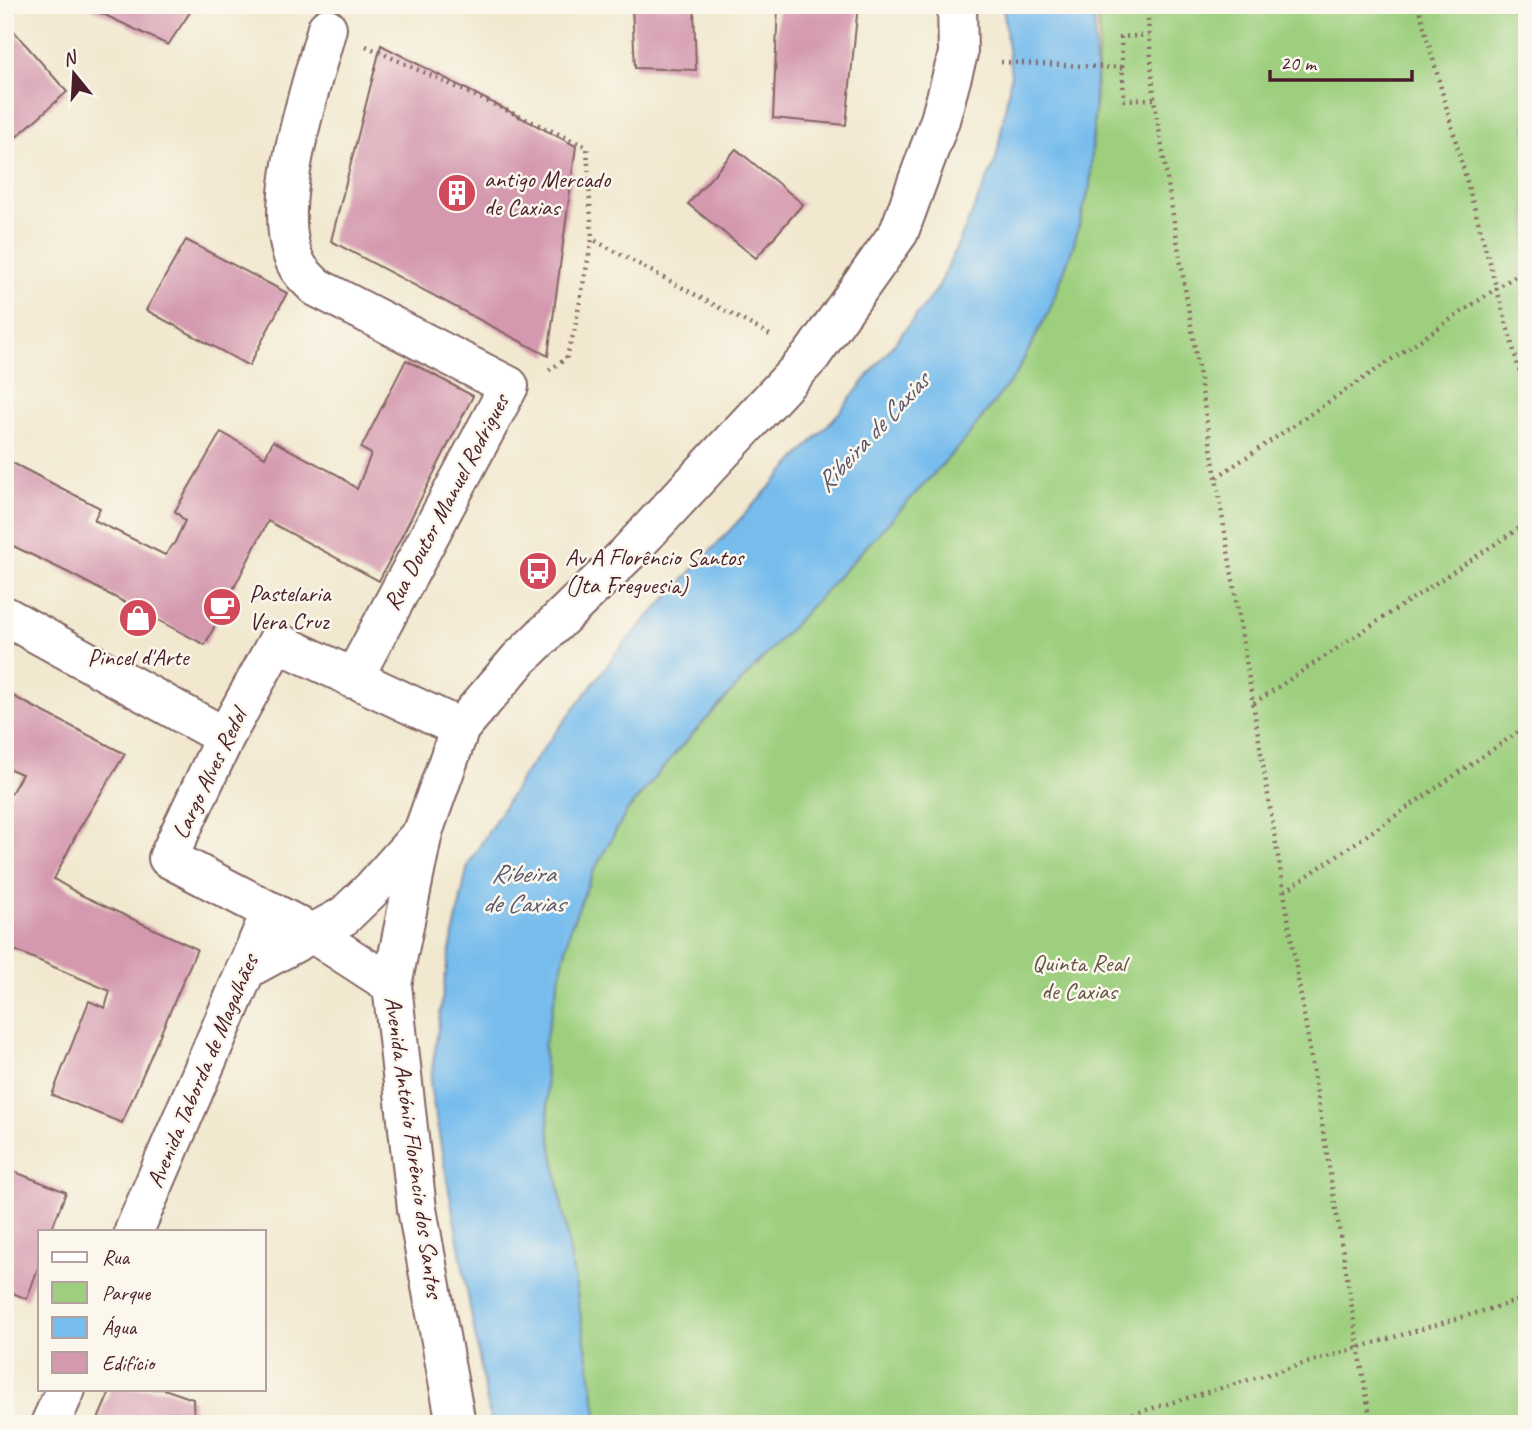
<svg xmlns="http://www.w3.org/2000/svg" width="1532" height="1429" font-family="Caveat,sans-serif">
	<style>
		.green { fill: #9dcf7e; stroke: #747754; stroke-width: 2 }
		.water { fill: #76bced; stroke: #606e8c; stroke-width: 2 }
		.building { fill: #d499af }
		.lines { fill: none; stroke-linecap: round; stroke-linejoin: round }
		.minor-casing { stroke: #846564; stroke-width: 42 }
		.path { stroke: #846564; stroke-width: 4.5; stroke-dasharray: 2 5; stroke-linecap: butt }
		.minor { stroke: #fff; stroke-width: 38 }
		.labels { text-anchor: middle; stroke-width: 5; stroke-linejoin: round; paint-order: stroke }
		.poi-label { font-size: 24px; fill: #4a1f2b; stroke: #fbf7ec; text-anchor: start }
		.street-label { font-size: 24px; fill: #4a1f2b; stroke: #fbf7ec }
		.park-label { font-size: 24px; fill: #635444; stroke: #fbf7ec }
		.water-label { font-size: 26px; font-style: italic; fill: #59566f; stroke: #fbf7ec }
	</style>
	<rect width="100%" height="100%" fill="#fbf7ec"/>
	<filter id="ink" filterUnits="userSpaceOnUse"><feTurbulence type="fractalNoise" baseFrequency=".0143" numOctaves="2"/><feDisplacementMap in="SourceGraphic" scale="14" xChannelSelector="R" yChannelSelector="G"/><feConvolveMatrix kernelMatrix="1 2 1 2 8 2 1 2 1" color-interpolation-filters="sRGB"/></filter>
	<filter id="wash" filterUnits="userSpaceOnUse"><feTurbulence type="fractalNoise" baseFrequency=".00686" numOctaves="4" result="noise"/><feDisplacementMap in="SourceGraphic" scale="28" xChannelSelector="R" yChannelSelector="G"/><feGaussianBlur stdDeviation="1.57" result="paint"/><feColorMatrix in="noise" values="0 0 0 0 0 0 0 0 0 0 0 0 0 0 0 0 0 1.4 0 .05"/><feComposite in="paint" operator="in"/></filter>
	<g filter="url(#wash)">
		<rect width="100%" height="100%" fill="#f1e8cf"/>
		<path class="green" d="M 1097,5 L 1527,5 L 1527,1424 L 599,1424 L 549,1130 L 544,1045 L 571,926 L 593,872 L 627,811 L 678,750 L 962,443 L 1016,374 L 1049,311 L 1072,250 L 1090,186 L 1099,39 Z"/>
		<path class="water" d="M 1003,5 L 1094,5 L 1096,76 L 1090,186 L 1072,250 L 1049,311 L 1016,374 L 962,443 L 678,750 L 627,811 L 593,872 L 571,926 L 544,1045 L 549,1130 L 599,1424 L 491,1424 L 430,1085 L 447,965 L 468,865 L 524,774 L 622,646 L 838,414 L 938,288 L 996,160 L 1011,76 Z"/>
		<g id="blocks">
			<path class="building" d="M 84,5 L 195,5 L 168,45 Z
				M 778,5 L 858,5 L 846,125 L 773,118 Z
				M 632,6 L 694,7 L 696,70 L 635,68 Z
				M 5,21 L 67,92 L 5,147 Z
				M 381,45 L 576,146 L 548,356 L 331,241 Z
				M 736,149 L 803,204 L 756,258 L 688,204 Z
				M 186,240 L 287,293 L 249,366 L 146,310 Z
				M 406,360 L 473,396 L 379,581 L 268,521 L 205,645 L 69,573 L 5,542 L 5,459 L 100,508 L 94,520 L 165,555 L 175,542 L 185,521 L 175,511 L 221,432 L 265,457 L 273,441 L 338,475 L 357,489 L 371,454 L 361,448 Z
				M 5,692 L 125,754 L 79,829 L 54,879 L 81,895 L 197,949 L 122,1123 L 52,1095 L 89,1001 L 105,1008 L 110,991 L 5,946 L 5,804 L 22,774 L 5,767 Z
				M 5,1168 L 66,1192 L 51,1231 L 40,1231 L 40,1262 L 27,1299 L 5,1290 Z
				M 111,1389 L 164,1389 L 193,1399 L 194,1424 L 96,1424 Z"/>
		</g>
	</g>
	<g filter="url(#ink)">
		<use href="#blocks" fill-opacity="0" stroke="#846564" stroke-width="2"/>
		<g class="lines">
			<g class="minor-casing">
				<path id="minor" d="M 327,28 C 312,86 266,213 298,267 C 302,274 310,281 316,287 L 509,386 L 353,679
					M 5,616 L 225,737
					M 245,970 L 344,916 L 372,889 L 421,834
					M 392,985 L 312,933 L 168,858 L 225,737 L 277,642 L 460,728
					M 134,1231 L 271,911
					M 50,1424 L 66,1389
					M 456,1424 L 417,1209 L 392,985 L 423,832 L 460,728 L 519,659 L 627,554 L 811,356 L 899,232 L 940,120 L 958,54 L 957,5"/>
			</g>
			<path class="path" d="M 1147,5 L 1154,99 L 1371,1424
				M 1418,5 L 1527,398
				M 1149,35 L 1121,37 L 1124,100 L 1154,99
				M 366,46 L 587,147 L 592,239
				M 1001,62 L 1123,68
				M 549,370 L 566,359 L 574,332 L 592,239 L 770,335
				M 1217,477 L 1527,268
				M 1254,703 L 1527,523
				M 1285,891 L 1527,726
				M 1099,1424 L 1527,1298"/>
			<use href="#minor" class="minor"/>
		</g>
	</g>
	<defs>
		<g id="building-disc" transform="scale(2.0125)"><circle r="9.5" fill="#d1495b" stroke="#fbf7ec"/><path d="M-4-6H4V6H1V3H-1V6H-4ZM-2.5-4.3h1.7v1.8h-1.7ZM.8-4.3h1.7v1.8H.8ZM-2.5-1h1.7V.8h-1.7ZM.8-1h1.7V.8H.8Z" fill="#fff"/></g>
		<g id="bus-disc" transform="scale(2.0125)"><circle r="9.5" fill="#d1495b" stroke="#fbf7ec"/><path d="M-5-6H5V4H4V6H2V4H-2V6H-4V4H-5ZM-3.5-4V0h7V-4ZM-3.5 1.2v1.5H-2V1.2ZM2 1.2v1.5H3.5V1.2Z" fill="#fff"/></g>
		<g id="cafe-disc" transform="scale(2.0125)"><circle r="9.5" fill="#d1495b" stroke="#fbf7ec"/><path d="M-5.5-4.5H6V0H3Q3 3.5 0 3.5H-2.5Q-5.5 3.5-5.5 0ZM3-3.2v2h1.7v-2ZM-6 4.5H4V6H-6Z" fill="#fff"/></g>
		<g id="shop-disc" transform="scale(2.0125)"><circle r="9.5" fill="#d1495b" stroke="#fbf7ec"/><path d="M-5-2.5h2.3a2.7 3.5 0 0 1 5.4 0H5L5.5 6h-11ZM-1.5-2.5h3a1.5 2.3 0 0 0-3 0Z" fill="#fff"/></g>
	</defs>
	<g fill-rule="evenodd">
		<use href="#building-disc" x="457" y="193"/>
		<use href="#bus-disc" x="538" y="571"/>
		<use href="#cafe-disc" x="222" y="607"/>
		<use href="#shop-disc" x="138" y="618"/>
	</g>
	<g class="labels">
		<g class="poi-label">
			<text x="484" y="187">antigo Mercado<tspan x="484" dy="28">de Caxias</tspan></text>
			<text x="565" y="565">Av A Florêncio Santos<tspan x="565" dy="28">(Jta Freguesia)</tspan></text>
			<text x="249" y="601">Pastelaria<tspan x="249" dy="28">Vera Cruz</tspan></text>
			<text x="138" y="665" text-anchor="middle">Pincel d'Arte</text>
		</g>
		<g class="street-label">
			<text transform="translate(446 502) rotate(-62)" y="8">Rua Doutor Manuel Rodrigues</text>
			<text transform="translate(209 774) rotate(-64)" y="8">Largo Alves Redol</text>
			<text transform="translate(202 1071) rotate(-67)" y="8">Avenida Taborda de Magalhães</text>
			<text transform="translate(414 1147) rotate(82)" y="8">Avenida António Florêncio dos Santos</text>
		</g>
		<g class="park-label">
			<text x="1079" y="971">Quinta Real<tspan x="1079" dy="28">de Caxias</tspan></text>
		</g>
		<g class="water-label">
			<text transform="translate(872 432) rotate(-47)" y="9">Ribeira de Caxias</text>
			<text x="523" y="882">Ribeira<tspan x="523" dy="30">de Caxias</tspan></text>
		</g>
	</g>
	<rect width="1532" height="1429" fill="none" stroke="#fbf7ec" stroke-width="28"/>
	<rect x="38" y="1230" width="228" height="161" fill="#fbf7ec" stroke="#b4a19f" stroke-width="2"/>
	<rect x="52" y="1252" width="35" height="10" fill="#ffffff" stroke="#b4a19f" stroke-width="2"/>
	<text x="102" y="1264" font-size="21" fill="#4a1f2b">Rua</text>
	<rect x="52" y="1282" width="35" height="21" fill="#9dcf7e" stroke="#b4a19f" stroke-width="2"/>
	<text x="102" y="1300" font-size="21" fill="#4a1f2b">Parque</text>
	<rect x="52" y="1317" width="35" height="21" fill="#76bced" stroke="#b4a19f" stroke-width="2"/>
	<text x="102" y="1334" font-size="21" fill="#4a1f2b">Água</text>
	<rect x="52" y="1352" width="35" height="21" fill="#d499af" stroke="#b4a19f" stroke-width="2"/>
	<text x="102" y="1370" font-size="21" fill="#4a1f2b">Edifício</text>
	<g transform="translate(74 74) rotate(342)" stroke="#fbf7ec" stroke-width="5" paint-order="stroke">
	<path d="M0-5L12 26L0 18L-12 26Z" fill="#4a1f2b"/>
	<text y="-10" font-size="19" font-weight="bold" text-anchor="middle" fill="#4a1f2b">N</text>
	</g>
	<path d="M1270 70v10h142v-10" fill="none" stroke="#4a1f2b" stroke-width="3.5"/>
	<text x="1280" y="70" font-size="21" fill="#4a1f2b" stroke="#fbf7ec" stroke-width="5" paint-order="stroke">20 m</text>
</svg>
